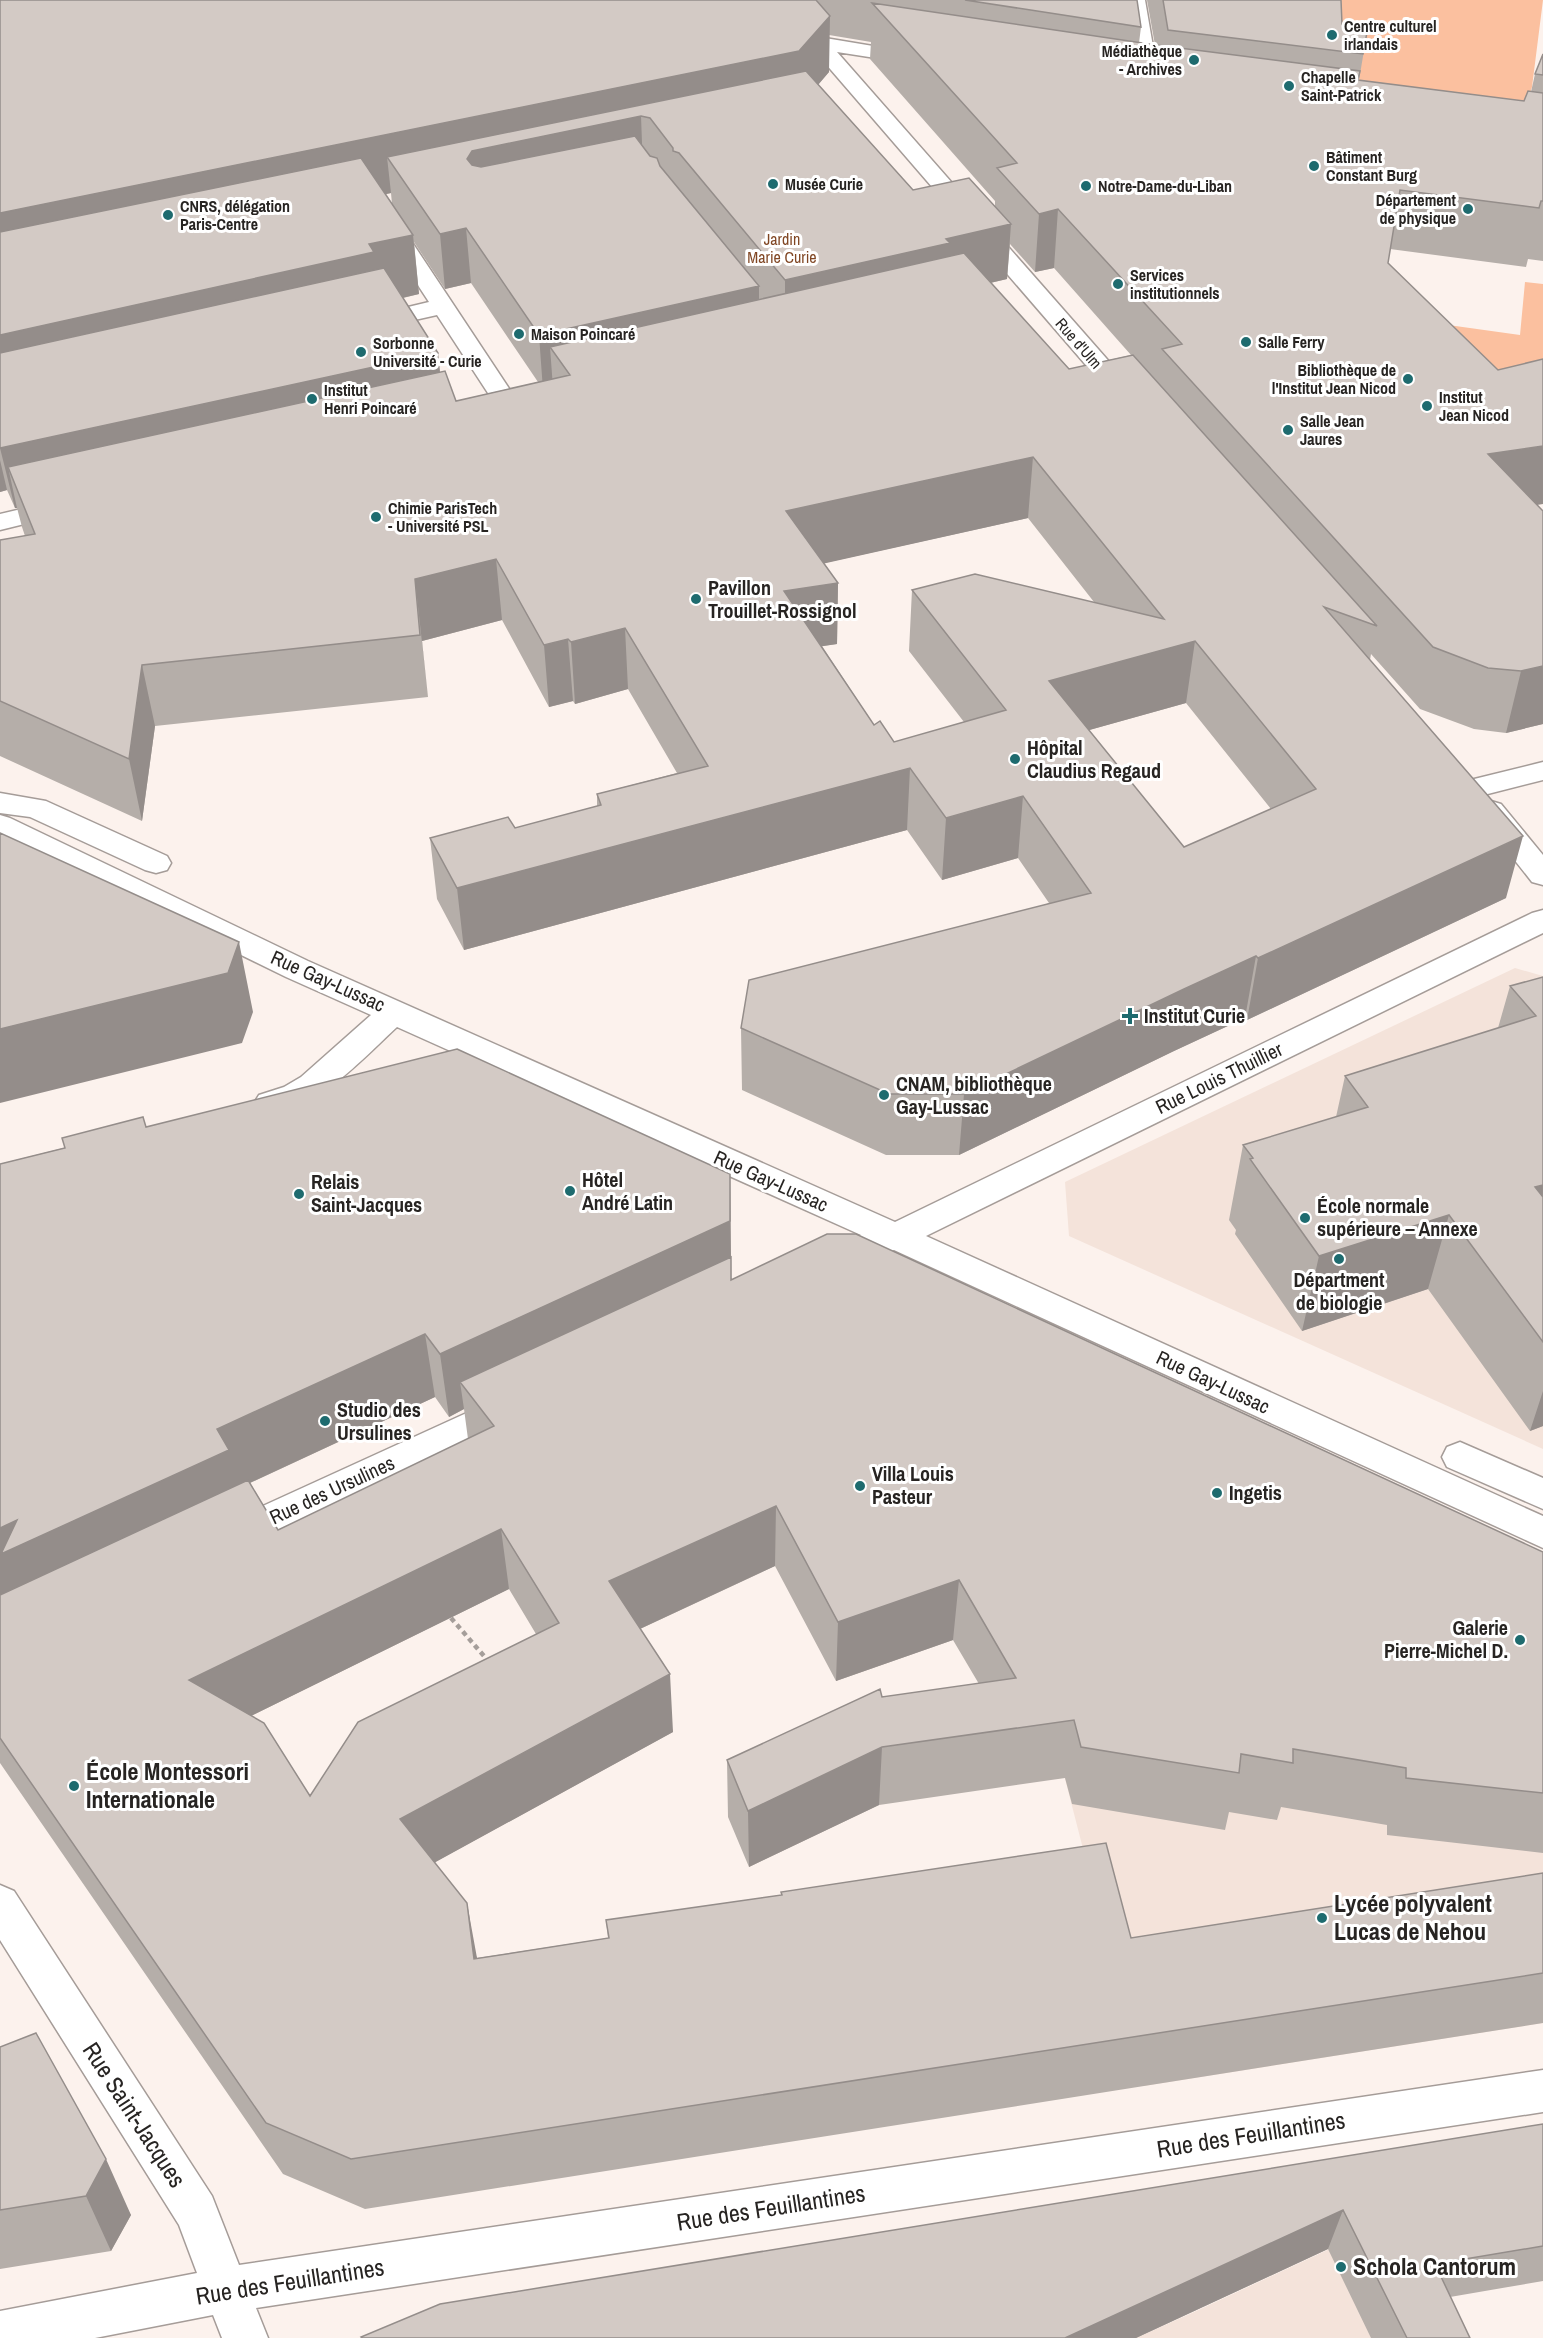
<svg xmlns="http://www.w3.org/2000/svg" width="1543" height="2338" font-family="'Archivo Narrow',sans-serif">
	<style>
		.built { fill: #f4e3da }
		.green { fill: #fbc09f }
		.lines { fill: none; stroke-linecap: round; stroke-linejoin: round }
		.minor-casing { stroke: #a59c98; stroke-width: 3 }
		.path { stroke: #a59e9a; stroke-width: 4.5; stroke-dasharray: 5 4; stroke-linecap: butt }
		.minor { fill: #fff; fill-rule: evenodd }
		.wall { fill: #b5aea9; fill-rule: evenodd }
		.shaded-wall { fill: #948d8a }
		.building { fill: #d3cac5; stroke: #948d8a; stroke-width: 1.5; fill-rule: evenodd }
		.poi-dot { fill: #1e6b6f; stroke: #fff; stroke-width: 2 }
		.labels { text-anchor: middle; stroke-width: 6; stroke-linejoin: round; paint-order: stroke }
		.far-poi-label { font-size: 16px; font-weight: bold; fill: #272422; stroke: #fff; text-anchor: start }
		.far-park-label { font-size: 16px; fill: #804623; stroke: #fff }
		.far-street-label { font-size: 16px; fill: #272422; stroke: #fff }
		.poi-label { font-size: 20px; font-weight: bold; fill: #272422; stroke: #fff; text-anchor: start }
		.street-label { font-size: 20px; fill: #272422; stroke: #fff }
		.near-poi-label { font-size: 24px; font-weight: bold; fill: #272422; stroke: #fff; text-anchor: start }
		.near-street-label { font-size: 24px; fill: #272422; stroke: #fff }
	</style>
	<rect width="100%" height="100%" fill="#fcf2ed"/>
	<path class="built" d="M 1515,968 L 1543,976 L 1543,1449 L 1069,1236 L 1065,1182 Z
		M 1053,1732 L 1543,1814 L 1543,2023 L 1144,2086 Z
		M 1375,2228 L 1432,2338 L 1136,2338 L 1192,2313 Z"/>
	<path class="green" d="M 1208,0 L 1543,0 L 1532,87 L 1520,125 L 1361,106 Z
		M 1525,282 L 1543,284 L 1543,412 L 1391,317 L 1520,335 Z"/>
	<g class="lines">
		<g class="minor-casing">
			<path id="minor" d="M 772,0 L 793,0 L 825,38 L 921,54 L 925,58 L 921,62 L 914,64 L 837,52 L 1135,391 L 1138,396 L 1135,401 L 1126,403 L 1117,401 L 812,48 L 804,46 L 801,42 L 803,38 Z
				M 1125,0 L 1145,0 L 1160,87 L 1157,92 L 1149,93 L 1141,92 L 1138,87 Z
				M 392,222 L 400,224 L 522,408 L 519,413 L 510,415 L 501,413 L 437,315 L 370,330 L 362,328 L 358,323 L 362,318 L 429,302 L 381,229 L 384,224 Z
				M 64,499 L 73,502 L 77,507 L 73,512 L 0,530 L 0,514 Z
				M 1543,762 L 1543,780 L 1472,798 L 1462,796 L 1458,789 L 1462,782 Z
				M 0,793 L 46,801 L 167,856 L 171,863 L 167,870 L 156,873 L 145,870 L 30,817 L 0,813 Z
				M 1491,801 L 1501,804 L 1543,855 L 1543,885 L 1532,882 L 1476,811 L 1481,804 Z
				M 0,815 L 10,818 L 308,961 L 895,1222 L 1532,913 L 1543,910 L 1543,933 L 926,1236 L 1543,1516 L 1543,1548 L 894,1250 L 834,1271 L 822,1267 L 817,1258 L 822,1249 L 861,1235 L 397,1027 C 366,1055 304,1125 259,1111 L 254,1103 L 259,1095 L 284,1087 L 301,1077 L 371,1015 L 286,977 L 0,837 Z
				M 506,1395 L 519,1399 L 524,1409 L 519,1419 L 243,1549 L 230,1553 L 217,1549 L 212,1538 L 217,1527 Z
				M 1460,1442 L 1543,1478 L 1543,1509 L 1447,1467 L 1442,1457 L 1447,1447 Z
				M 0,1885 L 14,1891 L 212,2196 L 239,2265 L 1543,2070 L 1543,2112 L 256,2308 L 268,2338 L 222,2338 L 213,2315 L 95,2338 L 0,2338 L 0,2311 L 197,2273 L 179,2225 L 0,1940 Z"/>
		</g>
		<path class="path" d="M 451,1618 L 484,1656"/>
		<use href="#minor" class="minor"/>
	</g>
	<path class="wall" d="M 0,0 L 1137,0 L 1141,27 L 1139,43 L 1155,45 L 1147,0 L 1341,0 L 1342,24 L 1368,27 L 1359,80 L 1524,101 L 1531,92 L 1535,74 L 1543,54 L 1543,261 L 1528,259 L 1526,267 L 1390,249 L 1388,263 L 1538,505 L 1543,724 L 1506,733 L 1474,729 L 1420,709 L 1371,654 L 1370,660 L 1506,898 L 1247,1020 L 1245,1018 L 1174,1051 L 959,1155 L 886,1155 L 742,1090 L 741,1028 L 1049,903 L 1018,858 L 942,880 L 907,830 L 464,950 L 437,899 L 430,838 L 515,828 L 597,806 L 597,794 L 677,773 L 628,689 L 575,704 L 573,701 L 549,707 L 502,620 L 422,641 L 428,697 L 155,726 L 142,821 L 0,756 L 0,540 L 25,536 L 22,527 L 17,508 L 15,508 L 7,490 L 0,492 ZM 829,35 L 871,42 L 870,59 L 995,201 L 995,206 L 913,190 L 818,85 L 829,72 ZM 391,193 L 392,204 L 386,194 ZM 414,242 L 445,289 L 471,283 L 538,382 L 456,401 L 440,372 L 438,353 L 403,298 L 419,294 ZM 1010,244 L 1035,272 L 1054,268 L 1131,355 L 1069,369 L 990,283 L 1007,279 ZM 1028,518 L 1094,602 L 912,590 L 909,651 L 964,722 L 894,742 L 874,725 L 822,646 L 837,644 L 838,583 L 824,563 ZM 1186,703 L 1271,809 L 1184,847 L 1089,730 Z
		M 1543,977 L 1543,1426 L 1530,1431 L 1428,1289 L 1302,1331 L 1235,1234 L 1236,1230 L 1229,1220 L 1243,1145 L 1336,1117 L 1345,1076 L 1498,1028 L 1510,986 Z
		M 146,1127 L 730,1174 L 731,1280 L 1543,1552 L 1543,1853 L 1387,1835 L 1387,1825 L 1281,1807 L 1277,1820 L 1229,1812 L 1225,1830 L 1072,1804 L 1065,1778 L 879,1805 L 749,1867 L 728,1817 L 727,1760 L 882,1697 L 979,1684 L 953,1640 L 836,1681 L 775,1566 L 640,1629 L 673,1732 L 435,1862 L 477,1958 L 608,1938 L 606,1920 L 781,1895 L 781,1892 L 1131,1938 L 1543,1873 L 1543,2023 L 365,2209 L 283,2174 L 0,1763 L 0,1164 ZM 435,1397 L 449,1417 L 464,1409 L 468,1439 L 278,1530 L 250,1483 ZM 509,1589 L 536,1634 L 310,1796 L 251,1716 Z
		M 0,2047 L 131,2215 L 111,2251 L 0,2269 Z
		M 1543,2124 L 1543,2281 L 1450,2297 L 1470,2338 L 1371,2338 L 1328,2249 L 1136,2338 L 362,2338 Z"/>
	<path class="shaded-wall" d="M 830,16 L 829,72 L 798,108 L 650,118 L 641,116 L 643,170 L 476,205 L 387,157 L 391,193 L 0,275 L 0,213 Z
		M 1058,209 L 1054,268 L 1035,272 L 1039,214 Z
		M 1011,224 L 1007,279 L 947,293 L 785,334 L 785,280 L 946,239 Z
		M 466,228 L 471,283 L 445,289 L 440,234 Z
		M 413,235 L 419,294 L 380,303 L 0,398 L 0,335 L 369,244 Z
		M 759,286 L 759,341 L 570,375 L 550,347 L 553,388 L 543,390 L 539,335 Z
		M 438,353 L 444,413 L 8,467 L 17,508 L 15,508 L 0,448 Z
		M 1543,446 L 1543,504 L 1474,515 L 1488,454 Z
		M 1033,457 L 1028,518 L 786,572 L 786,511 Z
		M 0,460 L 7,490 L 0,492 Z
		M 496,559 L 502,620 L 422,641 L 428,697 L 415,579 Z
		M 838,583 L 837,644 L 784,652 L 784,591 Z
		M 625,628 L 628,689 L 575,704 L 571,642 Z
		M 568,639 L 573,701 L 549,707 L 544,645 Z
		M 1195,641 L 1186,703 L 1043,743 L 1049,681 Z
		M 142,665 L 155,726 L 142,821 L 129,759 Z
		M 1543,666 L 1543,724 L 1506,733 L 1521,671 Z
		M 910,768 L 907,830 L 464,950 L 457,888 Z
		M 1023,796 L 1018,858 L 942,880 L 946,818 Z
		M 1523,836 L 1506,898 L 1247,1020 L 1258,958 Z
		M 239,942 L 253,1012 L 242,1043 L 0,1103 L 0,1029 Z
		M 1256,956 L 1245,1018 L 1174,1051 L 959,1155 L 964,1094 L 1184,989 Z
		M 730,1174 L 732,1343 L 460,1382 L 464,1409 L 449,1417 L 440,1354 Z
		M 1543,1185 L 1543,1252 L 1535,1187 Z
		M 1449,1215 L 1428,1289 L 1302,1331 L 1319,1256 Z
		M 425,1334 L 435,1397 L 0,1599 L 0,1528 Z
		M 1543,1391 L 1543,1426 L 1530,1431 Z
		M 776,1506 L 775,1566 L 614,1641 L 609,1581 Z
		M 501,1529 L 509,1589 L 206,1738 L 189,1680 Z
		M 959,1580 L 953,1640 L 836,1681 L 838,1622 Z
		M 670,1674 L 673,1732 L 412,1875 L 400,1819 Z
		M 882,1747 L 879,1805 L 749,1867 L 748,1811 Z
		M 467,1903 L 477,1958 L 483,2013 L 474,1959 Z
		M 106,2159 L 131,2215 L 111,2251 L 86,2196 Z
		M 1343,2210 L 1328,2249 L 1136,2338 L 1065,2338 Z"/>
	<path class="building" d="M 0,0 L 816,0 L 830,16 L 799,51 L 0,213 Z
		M 965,0 L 1137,0 L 1141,27 Z
		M 1163,0 L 1341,0 L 1342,24 L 1368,27 L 1363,54 L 1168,30 Z
		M 872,3 L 1156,45 L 1360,71 L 1358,80 L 1524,101 L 1528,91 L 1543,93 L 1543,201 L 1541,201 L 1539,208 L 1400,190 L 1388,263 L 1498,370 L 1543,359 L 1543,446 L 1488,454 L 1543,511 L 1543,666 L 1521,671 L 1488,668 L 1433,647 L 1162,349 L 1182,344 L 1058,209 L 1039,214 L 997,168 L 1017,163 Z
		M 1543,54 L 1543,75 L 1535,74 Z
		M 806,71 L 913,190 L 969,178 L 1011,224 L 946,239 L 950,243 L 785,280 L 679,153 L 673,151 L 673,148 L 650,118 L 641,116 L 472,151 L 467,159 L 472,165 L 481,167 L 635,136 L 650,156 L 657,158 L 660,166 L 759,286 L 539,335 L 466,228 L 440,234 L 387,157 Z
		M 361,158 L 413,235 L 369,244 L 374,252 L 0,335 L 0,232 Z
		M 964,253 L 1069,369 L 1133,355 L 1377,626 L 1324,607 L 1523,836 L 1258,958 L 1256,956 L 1184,989 L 964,1094 L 889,1094 L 741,1028 L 749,980 L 1091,893 L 1023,796 L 946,818 L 910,768 L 457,888 L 430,838 L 508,817 L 515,828 L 601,805 L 597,794 L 708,766 L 625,628 L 571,642 L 568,639 L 544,645 L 496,559 L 415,579 L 420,635 L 142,665 L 129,759 L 0,701 L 0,540 L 35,534 L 8,467 L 445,371 L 456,401 L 570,375 L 550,347 ZM 1033,457 L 1164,619 L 975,574 L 912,590 L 1006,710 L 894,742 L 880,721 L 874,725 L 784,591 L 838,583 L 786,511 ZM 1195,641 L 1316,789 L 1184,847 L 1049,681 Z
		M 384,268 L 438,353 L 0,448 L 0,353 Z
		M 0,833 L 239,942 L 228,973 L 0,1029 Z
		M 1543,977 L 1543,1185 L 1535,1187 L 1543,1197 L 1543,1342 L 1449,1215 L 1319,1256 L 1250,1159 L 1253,1158 L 1243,1145 L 1368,1107 L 1345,1076 L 1536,1016 L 1510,986 Z
		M 457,1049 L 730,1174 L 730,1221 L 440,1354 L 425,1334 L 217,1429 L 229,1450 L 1,1554 L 17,1520 L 0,1528 L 0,1164 L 65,1148 L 62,1138 L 143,1117 L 146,1127 Z
		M 827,1234 L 856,1234 L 1543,1552 L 1543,1793 L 1406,1778 L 1406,1768 L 1293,1749 L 1293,1763 L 1241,1754 L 1239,1773 L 1081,1747 L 1074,1720 L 882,1747 L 748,1811 L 727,1760 L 880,1689 L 882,1697 L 1016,1678 L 959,1580 L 838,1622 L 776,1506 L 609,1581 L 670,1674 L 400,1819 L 467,1903 L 474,1959 L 609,1938 L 606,1920 L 782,1895 L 781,1892 L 1106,1843 L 1131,1938 L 1543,1873 L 1543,1973 L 351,2159 L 266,2123 L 0,1738 L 0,1595 L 248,1480 L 278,1530 L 494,1426 L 460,1382 L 731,1257 L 731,1280 ZM 501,1529 L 559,1623 L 358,1722 L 310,1796 L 264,1723 L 189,1680 Z
		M 36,2033 L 106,2159 L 86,2196 L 0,2210 L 0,2047 Z
		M 1543,2124 L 1543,2246 L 1435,2264 L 1470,2338 L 1407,2338 L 1343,2210 L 1065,2338 L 362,2338 L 361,2337 L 440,2304 Z"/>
	<g class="poi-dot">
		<circle cx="1332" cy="35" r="6"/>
		<circle cx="1194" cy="60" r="6"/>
		<circle cx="1289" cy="86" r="6"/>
		<circle cx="1314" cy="166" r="6"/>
		<circle cx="773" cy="184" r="6"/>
		<circle cx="1086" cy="186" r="6"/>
		<circle cx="1468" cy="209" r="6"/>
		<circle cx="168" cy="215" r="6"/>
		<circle cx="1118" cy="284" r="6"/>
		<circle cx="519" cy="334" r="6"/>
		<circle cx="1246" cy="342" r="6"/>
		<circle cx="361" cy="352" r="6"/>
		<circle cx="1408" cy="379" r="6"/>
		<circle cx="312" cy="399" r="6"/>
		<circle cx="1427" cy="406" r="6"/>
		<circle cx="1288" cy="430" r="6"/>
		<circle cx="376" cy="517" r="6"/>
		<circle cx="696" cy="599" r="6"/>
		<circle cx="1015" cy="759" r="6"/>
		<path d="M1127 1007h6v6h6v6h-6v6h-6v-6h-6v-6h6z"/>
		<circle cx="884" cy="1095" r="6"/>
		<circle cx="570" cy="1191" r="6"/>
		<circle cx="299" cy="1194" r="6"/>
		<circle cx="1305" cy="1218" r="6"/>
		<circle cx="1339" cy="1259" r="6"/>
		<circle cx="325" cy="1421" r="6"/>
		<circle cx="860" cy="1486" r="6"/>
		<circle cx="1217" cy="1493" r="6"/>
		<circle cx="1520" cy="1640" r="6"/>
		<circle cx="74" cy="1786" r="6"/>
		<circle cx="1322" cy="1918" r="6"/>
		<circle cx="1341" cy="2267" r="6"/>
	</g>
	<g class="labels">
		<g class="far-poi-label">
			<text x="1344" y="32">Centre culturel<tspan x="1344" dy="18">irlandais</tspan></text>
			<text x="1182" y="57" text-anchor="end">Médiathèque<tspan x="1182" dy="18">- Archives</tspan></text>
			<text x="1301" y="83">Chapelle<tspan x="1301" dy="18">Saint-Patrick</tspan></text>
			<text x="1326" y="163">Bâtiment<tspan x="1326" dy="18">Constant Burg</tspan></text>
			<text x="785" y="190">Musée Curie</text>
			<text x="1098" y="192">Notre-Dame-du-Liban</text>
			<text x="1456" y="206" text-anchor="end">Département<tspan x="1456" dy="18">de physique</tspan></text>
			<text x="180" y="212">CNRS, délégation<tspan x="180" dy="18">Paris-Centre</tspan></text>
			<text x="1130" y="281">Services<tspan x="1130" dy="18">institutionnels</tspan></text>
			<text x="531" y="340">Maison Poincaré</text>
			<text x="1258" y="348">Salle Ferry</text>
			<text x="373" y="349">Sorbonne<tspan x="373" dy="18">Université - Curie</tspan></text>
			<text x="1396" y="376" text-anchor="end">Bibliothèque de<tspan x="1396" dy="18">l'Institut Jean Nicod</tspan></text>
			<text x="324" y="396">Institut<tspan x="324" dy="18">Henri Poincaré</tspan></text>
			<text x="1439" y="403">Institut<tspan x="1439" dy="18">Jean Nicod</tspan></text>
			<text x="1300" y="427">Salle Jean<tspan x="1300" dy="18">Jaures</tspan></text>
			<text x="388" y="514">Chimie ParisTech<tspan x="388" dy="18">- Université PSL</tspan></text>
		</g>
		<g class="far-park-label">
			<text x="782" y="245">Jardin<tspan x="782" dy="18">Marie Curie</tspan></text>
		</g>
		<g class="far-street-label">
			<text transform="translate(1079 343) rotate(49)" y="6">Rue d'Ulm</text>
		</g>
		<g class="poi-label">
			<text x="708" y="595">Pavillon<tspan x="708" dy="23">Trouillet-Rossignol</tspan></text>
			<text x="1027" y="755">Hôpital<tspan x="1027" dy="23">Claudius Regaud</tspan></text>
			<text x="1144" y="1023">Institut Curie</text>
			<text x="896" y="1091">CNAM, bibliothèque<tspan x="896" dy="23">Gay-Lussac</tspan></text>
			<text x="582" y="1187">Hôtel<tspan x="582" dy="23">André Latin</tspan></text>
			<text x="311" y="1189">Relais<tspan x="311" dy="23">Saint-Jacques</tspan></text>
			<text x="1317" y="1213">École normale<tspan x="1317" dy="23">supérieure – Annexe</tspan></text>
			<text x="1339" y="1287" text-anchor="middle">Départment<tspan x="1339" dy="23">de biologie</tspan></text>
			<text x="337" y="1417">Studio des<tspan x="337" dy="23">Ursulines</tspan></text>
			<text x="872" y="1481">Villa Louis<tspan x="872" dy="23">Pasteur</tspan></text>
			<text x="1229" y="1500">Ingetis</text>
			<text x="1508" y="1635" text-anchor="end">Galerie<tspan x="1508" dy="23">Pierre-Michel D.</tspan></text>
		</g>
		<g class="street-label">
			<text transform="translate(328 981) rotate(24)" y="7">Rue Gay-Lussac</text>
			<text transform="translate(1219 1078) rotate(-26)" y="7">Rue Louis Thuillier</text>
			<text transform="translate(771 1181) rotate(24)" y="7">Rue Gay-Lussac</text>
			<text transform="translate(1213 1382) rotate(25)" y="7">Rue Gay-Lussac</text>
			<text transform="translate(332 1490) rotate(-25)" y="7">Rue des Ursulines</text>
		</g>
		<g class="near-poi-label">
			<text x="86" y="1780">École Montessori<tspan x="86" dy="28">Internationale</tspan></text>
			<text x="1334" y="1912">Lycée polyvalent<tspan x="1334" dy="28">Lucas de Nehou</tspan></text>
			<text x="1353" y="2275">Schola Cantorum</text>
		</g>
		<g class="near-street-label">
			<text transform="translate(134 2115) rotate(57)" y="8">Rue Saint-Jacques</text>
			<text transform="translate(1251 2135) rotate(-9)" y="8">Rue des Feuillantines</text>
			<text transform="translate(771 2208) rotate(-9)" y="8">Rue des Feuillantines</text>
			<text transform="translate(290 2282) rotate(-9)" y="8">Rue des Feuillantines</text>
		</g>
	</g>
</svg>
